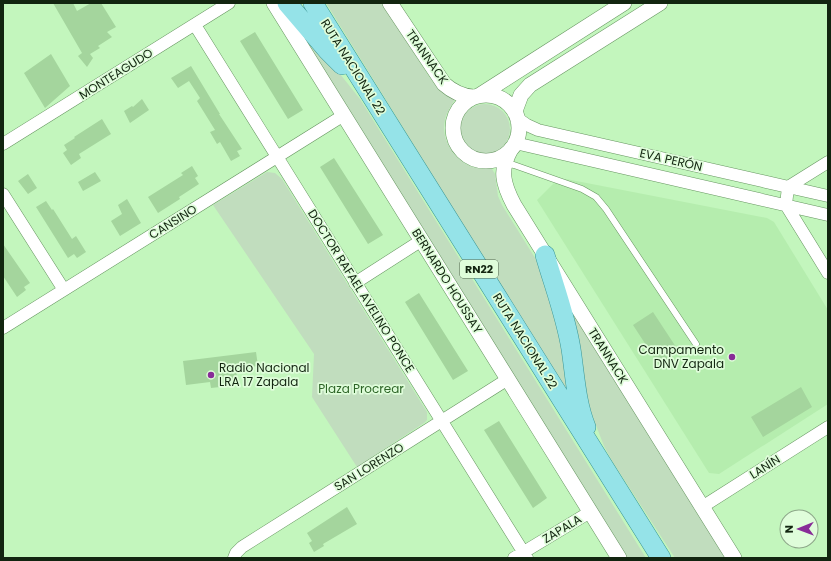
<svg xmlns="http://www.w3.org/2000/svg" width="831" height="561" font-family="Poppins,sans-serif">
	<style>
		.built { fill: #b5edae }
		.green { fill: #c1ddbe }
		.building { fill: #a4d59d }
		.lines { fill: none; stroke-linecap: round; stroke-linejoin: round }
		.service-casing { stroke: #669560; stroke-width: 7 }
		.minor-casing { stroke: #669560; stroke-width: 13 }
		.tertiary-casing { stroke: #669560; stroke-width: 16 }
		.primary-casing { stroke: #399493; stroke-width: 20 }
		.service { stroke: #fff; stroke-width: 6 }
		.minor { stroke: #fff; stroke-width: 12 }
		.tertiary { stroke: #fff; stroke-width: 15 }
		.primary { stroke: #95e3e8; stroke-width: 19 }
		.poi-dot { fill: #882c97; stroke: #dffdda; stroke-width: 1.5 }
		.labels { text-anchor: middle; stroke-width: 3.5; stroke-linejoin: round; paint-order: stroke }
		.shield { fill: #dffdda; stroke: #50664d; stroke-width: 1 }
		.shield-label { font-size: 11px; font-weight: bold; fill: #122510 }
		.street-label { font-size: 12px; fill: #122510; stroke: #dffdda }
		.poi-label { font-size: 12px; fill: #122510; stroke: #dffdda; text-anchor: end }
		.park-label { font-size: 12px; fill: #2e6528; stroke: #dffdda }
	</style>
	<rect width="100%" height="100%" fill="#c3f6bd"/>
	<path class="built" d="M 566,179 L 767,218 L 774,222 L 828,310 L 828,404 L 719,474 L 709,473 L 537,200 L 553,184 Z"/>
	<path class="green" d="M 326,3 L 382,3 L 430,78 L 436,86 L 454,99 L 454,101 C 451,107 446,113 445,120 C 440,139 455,161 473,167 C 479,169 485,168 492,169 L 495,174 L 498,196 L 502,205 L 537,261 L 553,295 L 575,406 Z
		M 301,33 L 336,69 L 360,99 L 646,558 L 624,558 Z
		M460 129a25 25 0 1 1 50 0a25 25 0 1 1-50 0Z
		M 267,172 L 275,173 L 282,179 L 427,412 L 427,420 L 424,423 L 357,467 L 312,397 L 314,354 L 213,205 Z
		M 564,297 L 725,558 L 675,558 L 612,461 L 604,446 L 590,410 Z"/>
	<path class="building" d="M 53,3 L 73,3 L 77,11 L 91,3 L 101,3 L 116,27 L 107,32 L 112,37 L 98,46 L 100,48 L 90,54 L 93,58 L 87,67 L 78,56 L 82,53 Z
		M 255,32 L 303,110 L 288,119 L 240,41 Z
		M 51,54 L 70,86 L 45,108 L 24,73 Z
		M 191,66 L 220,114 L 219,114 L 242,149 L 237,151 L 240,156 L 231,161 L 220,142 L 217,144 L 210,132 L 215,130 L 197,101 L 200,98 L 189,81 L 178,88 L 171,78 Z
		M 142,99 L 149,110 L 130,123 L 124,111 L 132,106 L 133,107 Z
		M 102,119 L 111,134 L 79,154 L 81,158 L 71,165 L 63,153 L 67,150 L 64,145 L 75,138 L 74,137 Z
		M 334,158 L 383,235 L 368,244 L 320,167 Z
		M 192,166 L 198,176 L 195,178 L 199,184 L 179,197 L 180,199 L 158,213 L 148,197 L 183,175 L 181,173 Z
		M 95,172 L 101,181 L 83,191 L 78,182 Z
		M 28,174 L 37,188 L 28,194 L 18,181 Z
		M 127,199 L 141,223 L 120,236 L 111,221 L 122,214 L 118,205 Z
		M 46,201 L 52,210 L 53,209 L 72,239 L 76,236 L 86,252 L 77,258 L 74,254 L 68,258 L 36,207 Z
		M 3,244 L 30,283 L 24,287 L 26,290 L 17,297 L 3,276 Z
		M 419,293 L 468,371 L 453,380 L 405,302 Z
		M 653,312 L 676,347 L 665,354 L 670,362 L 661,368 L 633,325 Z
		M 256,352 L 258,366 L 236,369 L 238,385 L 211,388 L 210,382 L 186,385 L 183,361 Z
		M 801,387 L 812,407 L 763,437 L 751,417 Z
		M 499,421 L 547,498 L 533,508 L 484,430 Z
		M 347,507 L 357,524 L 323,544 L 324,546 L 314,552 L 309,543 L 312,541 L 307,533 Z"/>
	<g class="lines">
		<g class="service-casing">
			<path id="service" d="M 489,161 L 514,165 L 582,189 L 596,197 L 606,209 L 696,344"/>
		</g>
		<g class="minor-casing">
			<path id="minor" d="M 195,25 L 527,558
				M 517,118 L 527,125 L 538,130 L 828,196
				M 515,143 L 828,215
				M 3,144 L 229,3
				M 828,162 L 788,187 L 786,205 L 828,273
				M 3,194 L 64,290
				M 355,283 L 422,240
				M 3,328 L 344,115
				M 702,507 L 828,427
				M 234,558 L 236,553 L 242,547 L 508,379
				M 514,558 L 590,512"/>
		</g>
		<g class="tertiary-casing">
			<path id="tertiary" d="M 274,3 L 619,558
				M 390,3 L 444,84 C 453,92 461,96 473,97
				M 480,95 L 624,3
				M453 128a33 33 0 1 1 66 0a33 33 0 1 1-66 0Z
				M 515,111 L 521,95 L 530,85 L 660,3
				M 511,149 C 499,170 503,184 514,205 L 734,558"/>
		</g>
		<g class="primary-casing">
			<path id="primary" d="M 287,3 L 328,51 L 342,65
				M 313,3 L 661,558
				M 545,255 C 554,286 566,317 571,349 C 575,375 576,402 586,427"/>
		</g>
		<use href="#service" class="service"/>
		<use href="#minor" class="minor"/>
		<use href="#tertiary" class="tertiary"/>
		<use href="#primary" class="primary"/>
	</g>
	<g class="poi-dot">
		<circle cx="732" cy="357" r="4"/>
		<circle cx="211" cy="375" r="4"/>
	</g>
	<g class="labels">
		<rect class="shield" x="460" y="260" width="38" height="18" rx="3"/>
		<g class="shield-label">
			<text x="479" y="273">RN22</text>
		</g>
		<g class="street-label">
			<text transform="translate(427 57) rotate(55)" y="4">TRANNACK</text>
			<text transform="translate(353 67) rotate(58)" y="4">RUTA NACIONAL 22</text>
			<text transform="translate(116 74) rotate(-32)" y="4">MONTEAGUDO</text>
			<text transform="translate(671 160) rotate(13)" y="4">EVA PERÓN</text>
			<text transform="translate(173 222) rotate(-32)" y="4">CANSINO</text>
			<text transform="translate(447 281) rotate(58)" y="4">BERNARDO HOUSSAY</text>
			<text transform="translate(361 291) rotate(58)" y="4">DOCTOR RAFAEL AVELINO PONCE</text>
			<text transform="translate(525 341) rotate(58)" y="4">RUTA NACIONAL 22</text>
			<text transform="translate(608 356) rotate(58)" y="4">TRANNACK</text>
			<text transform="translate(369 467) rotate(-32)" y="4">SAN LORENZO</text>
			<text transform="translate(765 467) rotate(-32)" y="4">LANÍN</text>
			<text transform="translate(562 529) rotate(-31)" y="4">ZAPALA</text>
		</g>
		<g class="poi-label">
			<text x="724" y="354">Campamento<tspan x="724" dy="14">DNV Zapala</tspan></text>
			<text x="219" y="372" text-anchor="start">Radio Nacional<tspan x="219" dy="14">LRA 17 Zapala</tspan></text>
		</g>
		<g class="park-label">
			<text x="361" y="393">Plaza Procrear</text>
		</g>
	</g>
	<rect width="831" height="561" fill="none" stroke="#122510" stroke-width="8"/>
	<g transform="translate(799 529) rotate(269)"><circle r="19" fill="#dffdda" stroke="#8da789"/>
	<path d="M0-3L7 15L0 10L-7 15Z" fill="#882c97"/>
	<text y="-6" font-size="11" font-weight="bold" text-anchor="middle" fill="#122510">N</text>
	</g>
</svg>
